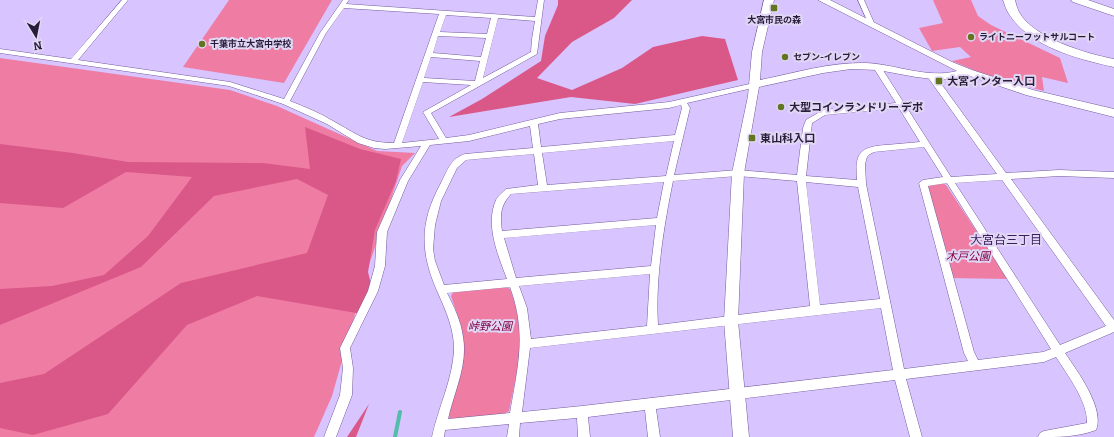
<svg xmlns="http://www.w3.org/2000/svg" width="1114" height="437" font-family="Bitter,'Noto Sans JP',serif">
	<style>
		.green { fill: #ef7ca3 }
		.forest { fill: #da5888 }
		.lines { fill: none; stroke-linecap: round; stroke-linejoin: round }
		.stream { stroke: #53bcaa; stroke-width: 4 }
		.street-casing { stroke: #745c9d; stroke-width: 1 }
		.secondary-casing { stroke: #745c9d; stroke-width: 1 }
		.highway-casing { stroke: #745c9d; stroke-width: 1 }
		.street { fill: #fff; fill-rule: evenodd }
		.secondary { fill: #fff; fill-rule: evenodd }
		.highway { fill: #fff; fill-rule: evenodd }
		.poi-dot { fill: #647522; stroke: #e1d7f5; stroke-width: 1.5 }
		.labels { text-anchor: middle; stroke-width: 4; stroke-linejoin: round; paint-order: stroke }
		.far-poi-label { font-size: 9px; font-weight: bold; fill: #281d39; stroke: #e1d7f5; text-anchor: start }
		.poi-label { font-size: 11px; font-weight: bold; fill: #281d39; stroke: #e1d7f5; text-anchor: start }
		.park-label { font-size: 11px; font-style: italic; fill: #820143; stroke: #e1d7f5 }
		.neighbourhood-label { font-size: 12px; fill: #391f5b; stroke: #e1d7f5 }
	</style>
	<rect width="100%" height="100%" fill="#d8c4fe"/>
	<path class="green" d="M 229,0 L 332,0 L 284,83 L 183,67 Z
		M 933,0 L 971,0 L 978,16 L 991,25 L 1060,58 L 1068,83 L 1042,77 L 1044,91 L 988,76 L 952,61 L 971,57 L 960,47 L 932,51 L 919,28 L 943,23 Z
		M 0,58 L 230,90 L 277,106 L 377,151 L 415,153 L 402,166 L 369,265 L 332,396 L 314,437 L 0,437 Z
		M 940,182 L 946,185 L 1008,279 L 951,278 L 926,183 Z
		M 502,285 L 510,289 C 517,307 521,327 520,347 C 519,368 513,390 509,411 L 501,416 L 452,421 L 448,416 L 462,345 L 460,323 L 451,296 L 454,291 Z"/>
	<path class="forest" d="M 558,0 L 632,0 L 614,18 L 572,42 L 537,78 L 572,90 L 622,68 L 653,47 L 702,36 L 725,39 L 738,80 L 635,104 L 571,97 L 449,117 L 482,99 L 541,61 L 545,36 L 558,5 Z
		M 305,127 L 360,149 L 401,159 L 396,181 L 375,230 L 368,272 L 371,284 L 362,314 L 257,296 L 187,325 L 108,414 L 33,435 L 0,428 L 0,383 L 44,374 L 181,283 L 307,253 L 328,195 L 297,179 L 214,196 L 141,267 L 0,325 L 0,289 L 52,286 L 104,275 L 148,236 L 192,177 L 126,172 L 63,208 L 0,203 L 0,144 L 73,153 L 128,162 L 263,163 L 310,169 Z
		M 369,404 L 356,437 L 347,437 Z"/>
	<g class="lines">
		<path class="stream" d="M 395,437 L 400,412"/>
		<g class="street-casing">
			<path id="street" d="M 122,0 L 128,0 L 78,60 L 230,82 L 284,99 L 320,33 L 343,0 L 349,0 L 346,4 L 535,17 L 538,0 L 544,0 L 537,54 L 431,113 L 446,138 L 469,135 L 560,113 L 669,102 L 754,83 L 757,83 L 757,87 L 687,103 L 690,108 L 674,175 L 738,170 L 797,175 L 803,128 L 806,120 L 823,110 L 896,103 L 873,67 L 877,65 L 881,67 L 951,177 L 997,174 L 927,76 L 931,74 L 934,74 L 1006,173 L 1059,170 L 1114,172 L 1114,178 L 1059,176 L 1011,179 L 1114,320 L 1114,332 L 1065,353 C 1077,371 1105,408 1096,430 C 1078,437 1058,437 1038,437 L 1040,433 L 1044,431 L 1087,423 C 1088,402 1067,374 1056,357 L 1044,362 L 906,379 L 922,437 L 910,437 L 895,380 L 656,409 L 660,437 L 648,437 L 645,410 L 588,417 L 590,437 L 578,437 L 577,418 L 520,423 L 519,437 L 507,437 L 509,424 L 445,430 L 444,437 L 432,437 C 438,408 453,379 454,349 C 454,329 446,311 438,293 C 420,253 419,223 441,183 C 447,171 451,158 465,154 L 533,148 L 530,126 L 469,141 L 430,145 L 408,181 L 387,232 L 385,266 L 378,291 L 350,348 L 353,368 L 352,395 L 336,437 L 324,437 L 340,395 L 343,368 L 340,348 L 368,291 L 375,266 L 377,232 L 400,180 L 421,146 L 385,149 L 374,148 L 358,143 L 327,124 L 283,104 L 229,86 L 0,53 L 0,49 L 71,59 ZM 344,8 L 439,14 L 394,143 C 365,143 357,134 333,121 C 320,113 305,107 290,101 L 326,33 ZM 446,15 L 491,18 L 487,34 L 440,32 ZM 498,18 L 535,21 L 532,39 L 531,52 L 483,78 ZM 438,36 L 486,38 L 481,57 L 433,53 ZM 431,57 L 480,61 L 475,81 L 424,78 ZM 423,82 L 471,85 L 423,112 L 439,139 L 402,143 ZM 681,105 L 682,108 L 675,135 L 541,147 L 538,124 L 560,119 L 669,108 ZM 899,108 L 920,142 C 909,143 898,144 886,145 C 859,147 855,153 857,180 L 806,176 L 812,123 L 825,115 ZM 674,141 L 666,176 L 547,185 L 542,153 ZM 924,147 L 943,177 L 923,180 L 919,183 L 964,353 L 968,361 L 904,369 L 866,184 L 865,164 L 867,157 L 870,154 L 874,152 ZM 534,154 L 538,185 L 506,189 C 503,192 498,196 496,200 C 485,225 498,255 507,279 L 444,285 L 435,261 L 433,249 L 435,225 L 441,201 L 457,168 L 466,160 ZM 738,176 L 797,181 L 810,306 L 658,325 C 655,279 664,225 673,181 ZM 1002,180 L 1106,326 L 1060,345 L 955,183 ZM 664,182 L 657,218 L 502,231 C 500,215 500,206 511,194 ZM 806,182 L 858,187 L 880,299 L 820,305 ZM 947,183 L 1051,349 L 1043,352 L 978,360 L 974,352 L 928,186 ZM 656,225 L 651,266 L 516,278 L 504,238 ZM 650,274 L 647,326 L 531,339 L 527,308 L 519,286 ZM 510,287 C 527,333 518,366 510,413 L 448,419 C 454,392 468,365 463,337 C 461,321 454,307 447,293 ZM 881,308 L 893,370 L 582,406 L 522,412 L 530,348 Z
				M 858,0 L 864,0 L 875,25 L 874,26 L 870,26 L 869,25 Z"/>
		</g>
		<g class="secondary-casing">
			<path id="secondary" d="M 764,0 L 774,0 L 762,52 L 760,80 C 795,73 830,62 866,63 C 895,64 927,79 957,71 L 818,0 L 830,0 L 952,62 L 972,70 L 1033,90 L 1114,109 L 1114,117 L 1026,95 L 967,75 L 942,80 L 916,77 L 878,70 L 851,69 L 823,73 L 759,87 L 744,173 L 738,321 L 749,437 L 733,437 L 724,321 L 732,173 L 748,96 L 752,52 Z"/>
		</g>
		<g class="highway-casing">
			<path id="highway" d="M 1003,0 L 1015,0 C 1016,4 1017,8 1019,12 C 1033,38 1087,54 1114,59 L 1114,67 C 1078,59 1030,47 1009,14 C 1006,10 1005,5 1003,0 Z
				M 1071,0 L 1088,0 L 1114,9 L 1114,16 L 1073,2 Z"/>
		</g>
		<use href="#street" class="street"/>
		<use href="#secondary" class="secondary"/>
		<use href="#highway" class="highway"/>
	</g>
	<g class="poi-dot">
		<rect x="770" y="4" width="8" height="8" rx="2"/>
		<circle cx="971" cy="37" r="4"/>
		<circle cx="202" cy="44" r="4"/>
		<circle cx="785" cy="57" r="4"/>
		<rect x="935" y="77" width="8" height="8" rx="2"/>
		<circle cx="781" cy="107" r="4"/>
		<rect x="748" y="134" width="8" height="8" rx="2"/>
	</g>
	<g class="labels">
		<g class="far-poi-label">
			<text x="774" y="23" text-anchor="middle">大宮市民の森</text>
			<text x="979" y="40">ライトニーフットサルコート</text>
			<text x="210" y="47">千葉市立大宮中学校</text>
			<text x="793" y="60">セブン-イレブン</text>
		</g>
		<g class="poi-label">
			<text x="947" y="85">大宮インター入口</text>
			<text x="789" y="111">大型コインランドリー デポ</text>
			<text x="760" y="142">東山科入口</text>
		</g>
		<g class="park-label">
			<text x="968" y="260">木戸公園</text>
			<text x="490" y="330">峠野公園</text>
		</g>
		<g class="neighbourhood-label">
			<text x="1006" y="244">大宮台三丁目</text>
		</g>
	</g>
	<g transform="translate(36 36) rotate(170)" stroke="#e1d7f5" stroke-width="3" paint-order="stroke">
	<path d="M0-3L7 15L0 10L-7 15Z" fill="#281d39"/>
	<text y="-6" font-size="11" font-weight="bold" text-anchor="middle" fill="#281d39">N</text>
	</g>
</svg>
